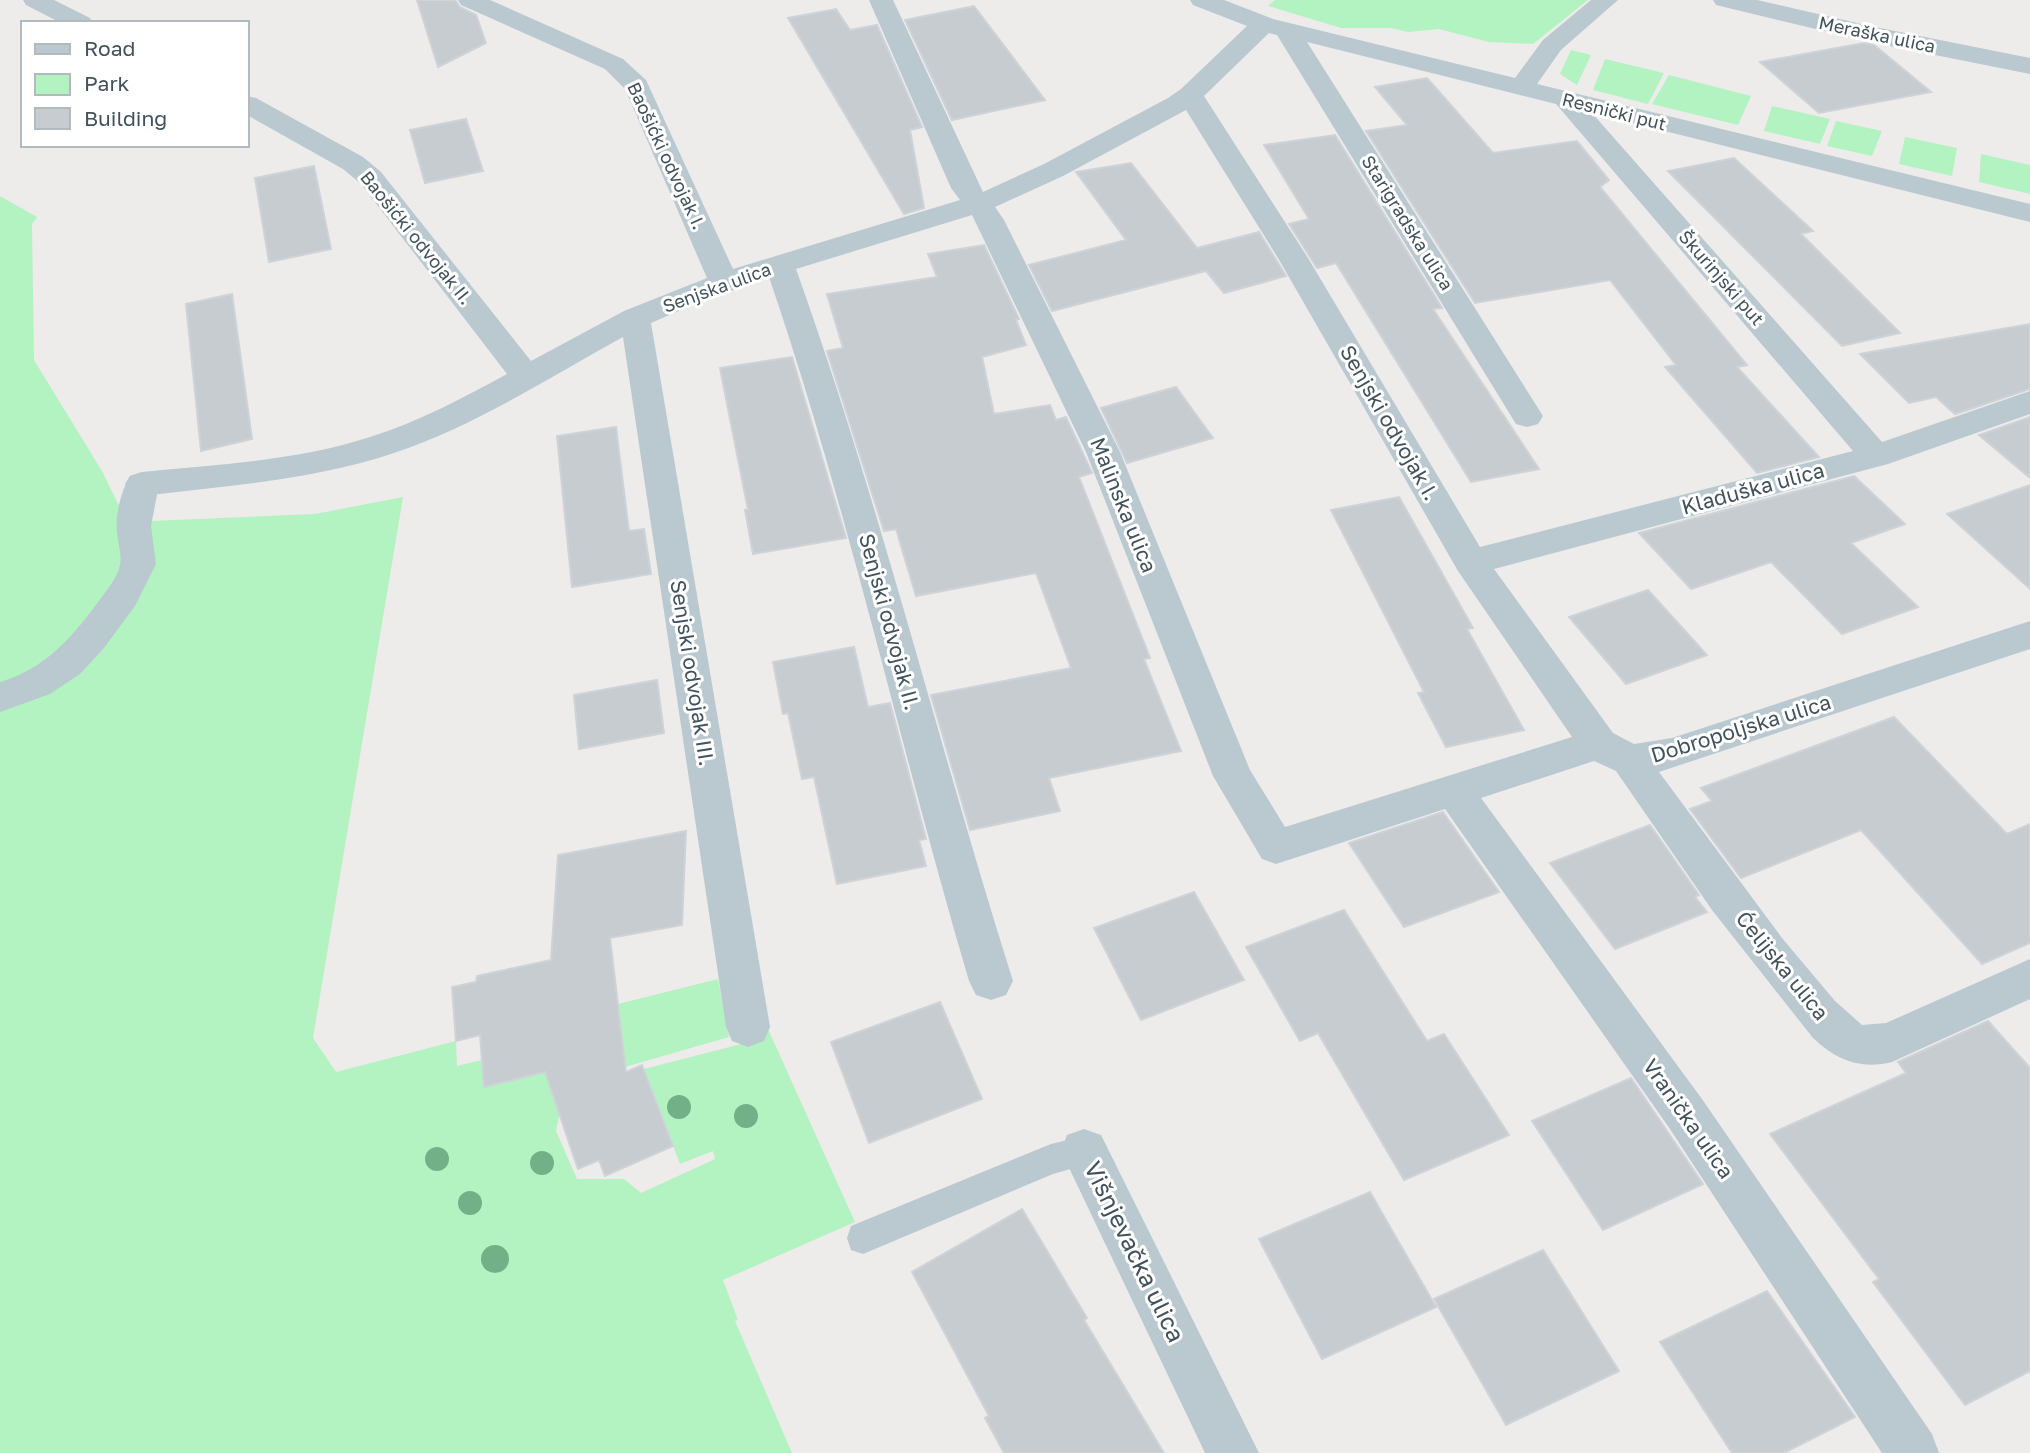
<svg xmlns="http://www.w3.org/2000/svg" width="2030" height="1453" font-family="'Golos Text',sans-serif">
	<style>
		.green { fill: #b3f3c1 }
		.building { fill: #c7ccd1; stroke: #ced3d8; stroke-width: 2 }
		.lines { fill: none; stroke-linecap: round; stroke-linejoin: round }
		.service { fill: #bac9d0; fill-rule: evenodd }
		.pedestrian { fill: #bac9d0; fill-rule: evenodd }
		.minor { fill: #bac9d0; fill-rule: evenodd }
		.tree { fill: #72b187 }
		.labels { text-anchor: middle; stroke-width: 6; stroke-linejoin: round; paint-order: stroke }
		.far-street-label { font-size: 18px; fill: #42525a; stroke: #fff }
		.street-label { font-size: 21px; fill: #42525a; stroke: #fff }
		.near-street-label { font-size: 24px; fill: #42525a; stroke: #fff }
	</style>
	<rect width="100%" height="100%" fill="#eeebeb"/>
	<path class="green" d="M 1275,0 L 1588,0 L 1533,44 L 1489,42 L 1439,29 L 1408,32 L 1391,28 L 1341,28 L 1268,6 Z
		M 1571,50 L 1591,55 L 1577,85 L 1560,74 Z
		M 1605,59 L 1664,73 L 1648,104 L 1593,90 Z
		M 1669,75 L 1751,96 L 1738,125 L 1652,104 Z
		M 1772,106 L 1830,119 L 1820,144 L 1764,131 Z
		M 1836,121 L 1882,131 L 1872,156 L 1827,146 Z
		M 1905,137 L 1957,148 L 1952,176 L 1899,164 Z
		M 1981,154 L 2030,165 L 2030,194 L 1979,182 Z
		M 0,196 L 37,217 L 32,224 L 34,360 L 102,471 L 127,522 L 315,514 L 403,497 L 313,1038 L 336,1072 L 456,1041 L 457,1066 L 482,1060 L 485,1087 L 590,1062 L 586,1012 L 718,979 L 729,1037 L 566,1084 L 556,1131 L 577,1179 L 624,1179 L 641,1193 L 715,1159 L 713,1151 L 680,1164 L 644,1069 L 745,1043 L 768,1029 L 855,1222 L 723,1280 L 738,1320 L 735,1321 L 792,1453 L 0,1453 Z"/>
	<path class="building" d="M 417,0 L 455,0 L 460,7 L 476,15 L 486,43 L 438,67 Z
		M 974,6 L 1045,100 L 952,120 L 905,20 Z
		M 836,9 L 850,30 L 877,25 L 922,127 L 910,130 L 924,208 L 904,214 L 788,18 Z
		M 1864,43 L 1874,45 L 1931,92 L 1819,113 L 1760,62 Z
		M 1427,78 L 1493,153 L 1577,141 L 1609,180 L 1600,187 L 1747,365 L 1737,367 L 1819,457 L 1757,473 L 1665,367 L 1676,365 L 1610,280 L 1475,303 L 1366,131 L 1407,125 L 1375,87 Z
		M 466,119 L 483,171 L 425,183 L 410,130 Z
		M 1335,135 L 1442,308 L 1433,309 L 1539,469 L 1471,482 L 1336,263 L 1317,268 L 1289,224 L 1309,219 L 1264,145 Z
		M 1734,158 L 1813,231 L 1801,234 L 1900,333 L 1842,346 L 1668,171 Z
		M 1131,163 L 1197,248 L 1259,232 L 1286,276 L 1224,293 L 1206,271 L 1052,311 L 1029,265 L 1126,240 L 1076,172 Z
		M 314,166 L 331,249 L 269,262 L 255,178 Z
		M 984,245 L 1019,319 L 1016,320 L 1026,345 L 982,357 L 994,414 L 1050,405 L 1056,420 L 1066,417 L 1092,473 L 1079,477 L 1150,658 L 1144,659 L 1181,751 L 1049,778 L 1060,811 L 970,830 L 931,695 L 1071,668 L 1036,573 L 916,596 L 896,529 L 884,531 L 827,351 L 843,348 L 827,294 L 937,277 L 928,254 Z
		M 232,294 L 252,439 L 201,451 L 186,304 Z
		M 2030,324 L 2030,389 L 1955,414 L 1936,397 L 1909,403 L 1860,354 Z
		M 792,357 L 846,538 L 753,554 L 745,510 L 748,510 L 720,368 Z
		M 1176,387 L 1213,438 L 1127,463 L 1101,408 Z
		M 2030,417 L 2030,478 L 1979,435 Z
		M 616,427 L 629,531 L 644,529 L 651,574 L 572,587 L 557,436 Z
		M 1854,476 L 1905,524 L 1851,543 L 1918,607 L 1842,634 L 1771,562 L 1691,589 L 1639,533 Z
		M 2030,485 L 2030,589 L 1947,514 Z
		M 1399,497 L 1473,628 L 1467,629 L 1524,730 L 1446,747 L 1418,693 L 1424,692 L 1331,510 Z
		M 1648,590 L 1707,655 L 1626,684 L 1569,617 Z
		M 854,647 L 868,707 L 890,703 L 926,839 L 919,840 L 926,866 L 837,884 L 814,777 L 802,779 L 788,713 L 783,714 L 773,662 Z
		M 657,680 L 664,733 L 579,749 L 574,695 Z
		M 1894,717 L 2007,834 L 2030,824 L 2030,943 L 1982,964 L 1861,830 L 1741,878 L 1690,809 L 1712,801 L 1701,788 Z
		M 1443,812 L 1499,892 L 1404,927 L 1349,843 Z
		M 1650,825 L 1699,895 L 1695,897 L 1707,912 L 1615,949 L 1550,863 Z
		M 686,831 L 682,925 L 610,938 L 626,1072 L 642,1065 L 673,1146 L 605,1176 L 599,1160 L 578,1169 L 545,1072 L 484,1087 L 480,1035 L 456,1041 L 452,987 L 476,982 L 477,976 L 551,960 L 558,855 Z
		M 1194,892 L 1244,980 L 1141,1020 L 1094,928 Z
		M 1344,910 L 1427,1041 L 1444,1034 L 1509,1135 L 1404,1180 L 1318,1033 L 1300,1041 L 1246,947 Z
		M 940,1002 L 982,1099 L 869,1143 L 831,1042 Z
		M 1988,1021 L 2030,1068 L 2030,1371 L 1965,1405 L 1873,1282 L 1879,1279 L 1770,1134 L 1906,1073 L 1898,1062 Z
		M 1631,1078 L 1703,1184 L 1603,1230 L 1532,1121 Z
		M 1370,1192 L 1436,1307 L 1322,1359 L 1259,1239 Z
		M 1022,1209 L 1087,1318 L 1084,1320 L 1164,1453 L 1004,1453 L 985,1418 L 989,1416 L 912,1272 Z
		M 1543,1250 L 1619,1371 L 1506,1425 L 1434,1299 Z
		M 1767,1291 L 1855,1417 L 1784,1453 L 1732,1453 L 1660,1342 Z"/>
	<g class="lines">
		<path class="service" d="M 1084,1136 L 1095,1140 L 1100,1151 L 1095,1162 L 1053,1174 L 863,1254 L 851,1250 L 847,1238 L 851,1226 L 1051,1144 Z"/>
		<path class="pedestrian" d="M 142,472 L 154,476 L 159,484 L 151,526 L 156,564 L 135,606 L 104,648 L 80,674 L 50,694 L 0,712 L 0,682 C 46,669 74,635 101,598 C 109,587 117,578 120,565 C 122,554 118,544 117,533 C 115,515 121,491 130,476 Z"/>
		<path class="minor" d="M 23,0 L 54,0 L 90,18 L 93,23 L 61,23 L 26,5 Z
			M 458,0 L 490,0 L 623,59 L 646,80 L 733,269 L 960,200 L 951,188 L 869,0 L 893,0 L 983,192 L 1044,164 L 1168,98 L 1181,89 L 1247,26 L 1193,5 L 1190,0 L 1224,0 L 1273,19 L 1515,78 L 1543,40 L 1591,0 L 1618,0 L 1561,50 L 1537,84 L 2030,204 L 2030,222 L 1592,113 L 1882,442 L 2030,391 L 2030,414 L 1888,464 L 1494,569 L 1613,733 L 1634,744 L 1672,738 L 2030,621 L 2030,649 L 1659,772 L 1782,938 L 1835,1001 L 1862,1025 L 1886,1023 L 2030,959 L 2030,999 L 1892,1062 C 1861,1070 1836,1060 1813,1038 L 1712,910 L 1616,771 L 1594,761 L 1481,798 L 1702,1099 L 1932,1434 L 1939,1453 L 1882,1453 L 1670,1129 L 1445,809 L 1276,864 L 1262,859 L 1213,776 L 1086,452 L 972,215 L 796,269 C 880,503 938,744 1013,981 L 1006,995 L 991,1000 L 976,995 L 969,981 C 900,747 848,508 769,277 L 690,306 L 651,323 L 770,1027 L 764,1041 L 748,1047 L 732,1041 L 726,1027 L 623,337 C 548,378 475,426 394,453 C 313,480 227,486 142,496 L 130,492 L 125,484 L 130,476 L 142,472 C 218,464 297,461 370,437 C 418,422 463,398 507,374 L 361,184 L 343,169 L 247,115 L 247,96 L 256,98 L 363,157 L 381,172 L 531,361 L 624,311 L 707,278 L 625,89 L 605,69 L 461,5 ZM 1269,33 L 1277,35 L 1516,424 L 1527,427 L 1538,424 L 1543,416 L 1307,42 L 1556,104 L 1853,451 L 1480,547 L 1308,258 L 1204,96 ZM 1186,110 L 1278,258 L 1458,571 L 1572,737 L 1285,827 L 1250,770 L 1120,452 L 1004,220 L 995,207 L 1063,176 Z
			M 1713,0 L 1757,0 L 1870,26 L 2030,58 L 2030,74 L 1870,42 L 1716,5 Z
			M 1084,1129 L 1101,1135 L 1259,1453 L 1205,1453 L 1061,1151 L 1067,1135 Z"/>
	</g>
	<g class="tree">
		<circle cx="679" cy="1107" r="12"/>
		<circle cx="746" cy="1116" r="12"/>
		<circle cx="437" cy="1159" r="12"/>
		<circle cx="542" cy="1163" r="12"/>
		<circle cx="470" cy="1203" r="12"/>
		<circle cx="495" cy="1259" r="14"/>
	</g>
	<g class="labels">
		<g class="far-street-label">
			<text transform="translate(1877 35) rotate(12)" y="6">Meraška ulica</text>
			<text transform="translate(1614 112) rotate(14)" y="6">Resnički put</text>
			<text transform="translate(666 156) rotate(65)" y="6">Baošićki odvojak I.</text>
			<text transform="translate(1407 223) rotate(58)" y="6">Starigradska ulica</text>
			<text transform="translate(416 238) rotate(51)" y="6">Baošićki odvojak II.</text>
			<text transform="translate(1721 278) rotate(49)" y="6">Škurinjski put</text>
			<text transform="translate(717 288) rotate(-20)" y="6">Senjska ulica</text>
		</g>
		<g class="street-label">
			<text transform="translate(1389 423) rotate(60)" y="7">Senjski odvojak I.</text>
			<text transform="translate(1753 489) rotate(-15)" y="7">Kladuška ulica</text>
			<text transform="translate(1123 505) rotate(68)" y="7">Malinska ulica</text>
			<text transform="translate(889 622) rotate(75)" y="7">Senjski odvojak II.</text>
			<text transform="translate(692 673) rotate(81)" y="7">Senjski odvojak III.</text>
			<text transform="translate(1741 729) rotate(-17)" y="7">Dobropoljska ulica</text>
			<text transform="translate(1782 966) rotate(51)" y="7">Ćelijska ulica</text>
			<text transform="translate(1688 1119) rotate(55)" y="7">Vranička ulica</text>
		</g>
		<g class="near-street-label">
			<text transform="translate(1134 1252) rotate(64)" y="8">Višnjevačka ulica</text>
		</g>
	</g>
	<rect x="21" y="21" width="228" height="126" fill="#ffffff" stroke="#b3babd" stroke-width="2"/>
	<rect x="35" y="44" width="35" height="10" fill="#bac9d0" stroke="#b3babd" stroke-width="2"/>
	<text x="84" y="56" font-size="21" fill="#42525a">Road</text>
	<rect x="35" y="74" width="35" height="21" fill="#b3f3c1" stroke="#b3babd" stroke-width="2"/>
	<text x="84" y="91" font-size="21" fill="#42525a">Park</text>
	<rect x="35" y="108" width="35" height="21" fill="#c7ccd1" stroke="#b3babd" stroke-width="2"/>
	<text x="84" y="126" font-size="21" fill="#42525a">Building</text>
</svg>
